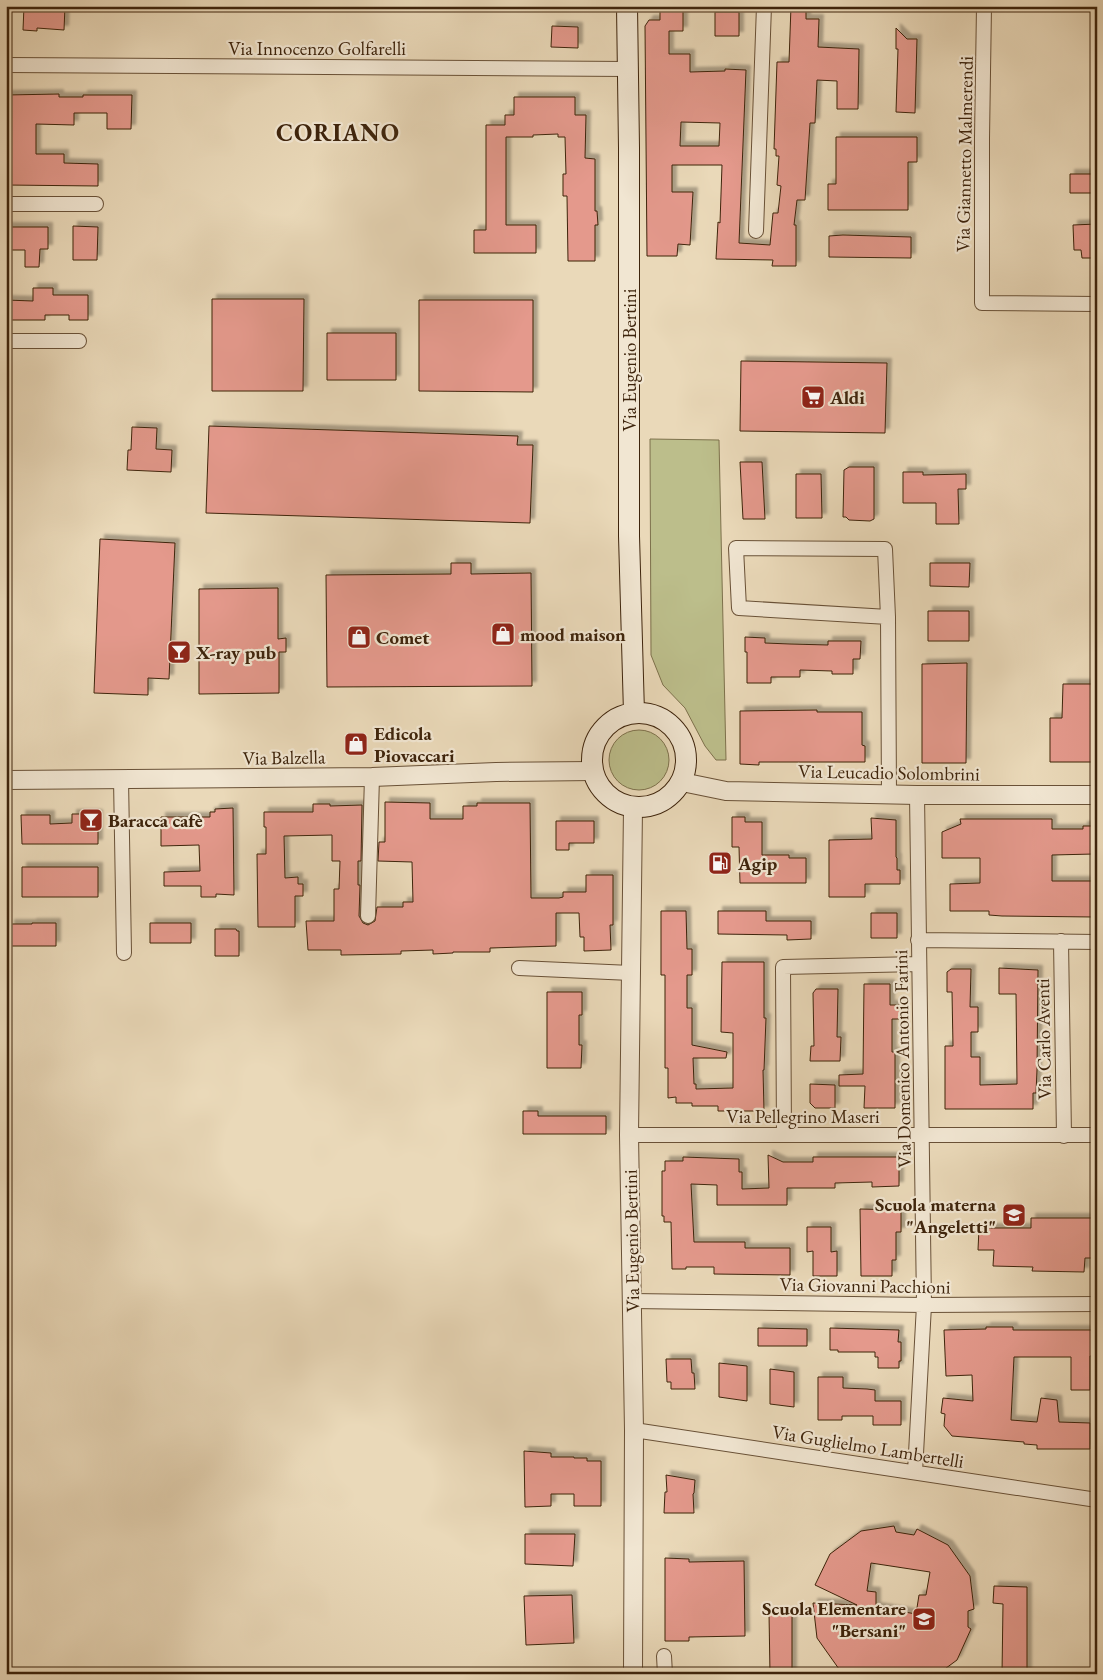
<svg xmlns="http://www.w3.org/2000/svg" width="1103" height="1680" font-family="'EB Garamond',serif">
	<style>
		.green { fill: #bcbe8b; stroke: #7d714c }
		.building { fill: #e4998c; stroke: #3e240c; fill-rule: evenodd; filter: url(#shadow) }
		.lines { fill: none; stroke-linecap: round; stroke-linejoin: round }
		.minor-casing { stroke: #695137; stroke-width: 16 }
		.tertiary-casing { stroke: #695137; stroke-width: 20 }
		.secondary-casing { stroke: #3e240c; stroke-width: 22 }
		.minor { stroke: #f1e6d2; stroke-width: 14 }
		.tertiary { stroke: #f1e6d2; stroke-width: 18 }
		.secondary { stroke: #f1e6d2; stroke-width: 20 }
		.labels { text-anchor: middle; stroke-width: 4.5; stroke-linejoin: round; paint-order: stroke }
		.street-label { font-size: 19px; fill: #3e240c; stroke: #f1e6d2 }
		.poi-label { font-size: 19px; font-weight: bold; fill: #3e240c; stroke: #f1e6d2; text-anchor: start }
		.district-label { font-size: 24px; font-weight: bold; letter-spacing: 1px; fill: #3e240c; stroke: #f1e6d2 }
	</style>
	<defs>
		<filter id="shadow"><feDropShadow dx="4.5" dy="-4.5" stdDeviation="1" flood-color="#0004"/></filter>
	</defs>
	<rect width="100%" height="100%" fill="#ead9b9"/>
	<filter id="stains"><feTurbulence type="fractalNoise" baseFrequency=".004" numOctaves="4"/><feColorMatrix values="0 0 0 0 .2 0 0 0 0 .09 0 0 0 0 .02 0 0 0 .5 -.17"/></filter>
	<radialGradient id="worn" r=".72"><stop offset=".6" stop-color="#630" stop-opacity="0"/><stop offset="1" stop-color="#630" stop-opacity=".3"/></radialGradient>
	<path class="green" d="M 650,439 L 719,440 L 726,760 L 716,760 L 705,746 L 685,708 L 663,685 L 651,655 Z
		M609 760a30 30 0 1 1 60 0a30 30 0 1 1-60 0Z"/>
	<path class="building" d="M 24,6 L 65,6 L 64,30 L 37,28 L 37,31 L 23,30 Z
		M 791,6 L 806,6 L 806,19 L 819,19 L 818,47 L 859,49 L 858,109 L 837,109 L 837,81 L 817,80 L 815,123 L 810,123 L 805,200 L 797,200 L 794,225 L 796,225 L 796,266 L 772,266 L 773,260 L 716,259 L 718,222 L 720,223 L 722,165 L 672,165 L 672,192 L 693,192 L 690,245 L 678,244 L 677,256 L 647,256 L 645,26 L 649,20 L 660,20 L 660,11 L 683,11 L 683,31 L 669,31 L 669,54 L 690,54 L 690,72 L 725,71 L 725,69 L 746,70 L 739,243 L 770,245 L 773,213 L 778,213 L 781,186 L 777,185 L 779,156 L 776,156 L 776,149 L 774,149 L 777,62 L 789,62 ZM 681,122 L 720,123 L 719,146 L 680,146 Z
		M 715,12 L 739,12 L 739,36 L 715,36 Z
		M 552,26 L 578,27 L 578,48 L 551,47 Z
		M 896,28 L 907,39 L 917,39 L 915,113 L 896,112 L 898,49 L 896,49 Z
		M 59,94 L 59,97 L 83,97 L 83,95 L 132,95 L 131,129 L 107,129 L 107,113 L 74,113 L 74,125 L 36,124 L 36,154 L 64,154 L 64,163 L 98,164 L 98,186 L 6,185 L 6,95 Z
		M 514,97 L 575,97 L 575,115 L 586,115 L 585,158 L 595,159 L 595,211 L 597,211 L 598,225 L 595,225 L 595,261 L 568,261 L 567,196 L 563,196 L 563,174 L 566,174 L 565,137 L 558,137 L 558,134 L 533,135 L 533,137 L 506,137 L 506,225 L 536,225 L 536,253 L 474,253 L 474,230 L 486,230 L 486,125 L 505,125 L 505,115 L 514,115 Z
		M 836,137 L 917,137 L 917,162 L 908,162 L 908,210 L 828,210 L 828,184 L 836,184 Z
		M 1070,174 L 1097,174 L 1097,193 L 1070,193 Z
		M 1097,224 L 1097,258 L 1082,258 L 1081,250 L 1074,250 L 1073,225 Z
		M 73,226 L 98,227 L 97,260 L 73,260 Z
		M 6,227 L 48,227 L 48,249 L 40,249 L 39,267 L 25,267 L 25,250 L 6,250 Z
		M 843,235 L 911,237 L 911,258 L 829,257 L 829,236 Z
		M 33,288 L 53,288 L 53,295 L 88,295 L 88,320 L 69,320 L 69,315 L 45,315 L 45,320 L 6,320 L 6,300 L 33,301 Z
		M 212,299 L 304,299 L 303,391 L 212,391 Z
		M 419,300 L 533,300 L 533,392 L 419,391 Z
		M 327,333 L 396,333 L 396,380 L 327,380 Z
		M 741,361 L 887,363 L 885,433 L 740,431 Z
		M 209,426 L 518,436 L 517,445 L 533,445 L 530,523 L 206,513 Z
		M 132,427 L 157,428 L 156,449 L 172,450 L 171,472 L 127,470 L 128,450 L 131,450 Z
		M 740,462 L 762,462 L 765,519 L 743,519 Z
		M 849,467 L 874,467 L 874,519 L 870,521 L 849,520 L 846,517 L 843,517 L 844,470 Z
		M 903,472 L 923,472 L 923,475 L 966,474 L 966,489 L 958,489 L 959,524 L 936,524 L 936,503 L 903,503 Z
		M 796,474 L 821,474 L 822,518 L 796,518 Z
		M 100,539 L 175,543 L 169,679 L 148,678 L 148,695 L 94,693 Z
		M 451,563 L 471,563 L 471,574 L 531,573 L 532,686 L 327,687 L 326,575 L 451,574 Z
		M 930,563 L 970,563 L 969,587 L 930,586 Z
		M 278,588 L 278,639 L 286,638 L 286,652 L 279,652 L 279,693 L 199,694 L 199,589 Z
		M 928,611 L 969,611 L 969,641 L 928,641 Z
		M 745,637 L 765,638 L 765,643 L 790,644 L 828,645 L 828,641 L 861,641 L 860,659 L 853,659 L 853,674 L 832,674 L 832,671 L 800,670 L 800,677 L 771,677 L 771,683 L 747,683 L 747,652 L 745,652 Z
		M 967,663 L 966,763 L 922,763 L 922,664 Z
		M 1063,684 L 1097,684 L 1097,762 L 1050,762 L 1050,718 L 1062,718 Z
		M 817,710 L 817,712 L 862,712 L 862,745 L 865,746 L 865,762 L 759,762 L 759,765 L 740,764 L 740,711 Z
		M 385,802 L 430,803 L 430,819 L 463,819 L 463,806 L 477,806 L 477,803 L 530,803 L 531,898 L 559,898 L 563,897 L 563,892 L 586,892 L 586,875 L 613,875 L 613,925 L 610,925 L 611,950 L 584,951 L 584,937 L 580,937 L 579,913 L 556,913 L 556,946 L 490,948 L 490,952 L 453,952 L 453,953 L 433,954 L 433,950 L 401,951 L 401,954 L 341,955 L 341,950 L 308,950 L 306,921 L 334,921 L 334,889 L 339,889 L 340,861 L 332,861 L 332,835 L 284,836 L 285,878 L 298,877 L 298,884 L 303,884 L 303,896 L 295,896 L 295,927 L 258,927 L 257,854 L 266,854 L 266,827 L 264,827 L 264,812 L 313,812 L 313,804 L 330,804 L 330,806 L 362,805 L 361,861 L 358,861 L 358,885 L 360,885 L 359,916 L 363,923 L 368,925 L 375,921 L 377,907 L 403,907 L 403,902 L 413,902 L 412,862 L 378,861 L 379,842 L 385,842 Z
		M 233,808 L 234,895 L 216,894 L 216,897 L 201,897 L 201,886 L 164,886 L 164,872 L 200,871 L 199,845 L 161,846 L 161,817 L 210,817 L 210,812 L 215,812 L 215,809 Z
		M 72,814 L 98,814 L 98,844 L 22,844 L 21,815 L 50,815 L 50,824 L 72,823 Z
		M 732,817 L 745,817 L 745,822 L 762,822 L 762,855 L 789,855 L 789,858 L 806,858 L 806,883 L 740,883 L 739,847 L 732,847 Z
		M 871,818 L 896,820 L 896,857 L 897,858 L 897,870 L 900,870 L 900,884 L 865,884 L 865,897 L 829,897 L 829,840 L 872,839 Z
		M 960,819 L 1052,819 L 1052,829 L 1083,829 L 1083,826 L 1094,826 L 1094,854 L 1052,855 L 1052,881 L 1093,881 L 1094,917 L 1002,916 L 989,915 L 989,911 L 950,911 L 950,884 L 980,883 L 980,858 L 942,858 L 942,832 L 961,824 Z
		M 556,821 L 594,821 L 594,843 L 569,843 L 569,850 L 556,850 Z
		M 22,867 L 98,867 L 98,897 L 22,897 Z
		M 661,911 L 686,911 L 687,949 L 692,949 L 692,975 L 687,975 L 687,1008 L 692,1008 L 692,1045 L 727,1052 L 726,1058 L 693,1058 L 694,1084 L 696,1084 L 696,1089 L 733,1088 L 733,1033 L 721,1032 L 722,962 L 764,962 L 764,1018 L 766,1018 L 764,1070 L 763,1070 L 764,1111 L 718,1111 L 718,1106 L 692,1106 L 692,1103 L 676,1103 L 676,1097 L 668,1098 L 668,1068 L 665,1068 L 665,975 L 661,975 Z
		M 718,911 L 766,911 L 766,921 L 811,921 L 811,939 L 787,940 L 787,935 L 718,934 Z
		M 871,913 L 897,913 L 897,938 L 871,938 Z
		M 32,923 L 56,923 L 56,946 L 10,946 L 10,924 L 32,924 Z
		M 150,923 L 191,923 L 191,943 L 150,943 Z
		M 215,929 L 236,929 L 237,931 L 239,931 L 239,956 L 215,956 Z
		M 999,968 L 1038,970 L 1037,1070 L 1036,1093 L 1033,1093 L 1033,1109 L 945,1109 L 945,1046 L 953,1046 L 952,992 L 947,992 L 947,972 L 951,969 L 971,969 L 970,1007 L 978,1007 L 978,1032 L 971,1032 L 971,1057 L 980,1057 L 980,1085 L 1017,1084 L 1016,994 L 999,994 Z
		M 864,984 L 890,984 L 890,1005 L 902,1005 L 902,1019 L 892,1019 L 892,1052 L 895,1052 L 895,1108 L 864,1108 L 865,1086 L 839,1086 L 839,1075 L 863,1074 Z
		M 816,989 L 838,989 L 837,1037 L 841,1037 L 840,1061 L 810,1061 L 811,1046 L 814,1046 L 813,993 Z
		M 547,992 L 582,992 L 582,1015 L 579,1015 L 579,1045 L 582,1045 L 581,1068 L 547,1068 Z
		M 810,1084 L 835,1085 L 835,1108 L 815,1108 L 810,1103 Z
		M 523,1111 L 538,1111 L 538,1116 L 606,1116 L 606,1134 L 523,1134 Z
		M 768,1155 L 783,1162 L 813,1162 L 813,1157 L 899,1157 L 899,1186 L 872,1187 L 872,1182 L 835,1183 L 835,1188 L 787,1188 L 787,1205 L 717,1205 L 717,1185 L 691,1184 L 694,1242 L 745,1242 L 745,1248 L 790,1248 L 790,1275 L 714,1274 L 714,1267 L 686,1267 L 686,1269 L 672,1269 L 671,1222 L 664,1222 L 664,1216 L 662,1216 L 662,1171 L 665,1171 L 665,1161 L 683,1161 L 683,1157 L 739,1159 L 739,1172 L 742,1172 L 742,1189 L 769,1188 Z
		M 860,1209 L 901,1210 L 901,1232 L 896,1232 L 896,1260 L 892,1260 L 892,1276 L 861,1276 Z
		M 1031,1218 L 1097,1218 L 1097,1258 L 1085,1258 L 1084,1272 L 1032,1271 L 1033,1267 L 993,1266 L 994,1250 L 978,1250 L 979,1228 L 1031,1228 Z
		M 807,1227 L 831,1227 L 831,1252 L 837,1251 L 837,1276 L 813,1276 L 813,1251 L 807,1252 Z
		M 986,1327 L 1013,1327 L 1013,1330 L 1094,1330 L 1094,1356 L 1090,1356 L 1090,1390 L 1071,1390 L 1071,1357 L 1014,1357 L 1011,1420 L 1037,1422 L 1041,1398 L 1057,1400 L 1059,1422 L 1090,1423 L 1090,1449 L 1037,1449 L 1037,1445 L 1024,1444 L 1024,1442 L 952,1436 L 944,1426 L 945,1414 L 941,1413 L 943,1398 L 973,1401 L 972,1375 L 946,1376 L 944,1330 L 986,1329 Z
		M 758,1328 L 807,1329 L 807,1346 L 758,1346 Z
		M 830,1328 L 899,1330 L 898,1342 L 901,1342 L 901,1361 L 899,1361 L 899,1368 L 878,1368 L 878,1357 L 875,1357 L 875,1352 L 838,1352 L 838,1350 L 830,1350 Z
		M 666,1359 L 691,1359 L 692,1373 L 694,1373 L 695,1389 L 671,1389 L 671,1382 L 667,1382 Z
		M 719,1363 L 747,1366 L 747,1401 L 719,1397 Z
		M 770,1369 L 794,1372 L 794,1407 L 770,1404 Z
		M 818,1377 L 843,1377 L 843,1388 L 867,1389 L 875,1390 L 875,1401 L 901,1401 L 901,1425 L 873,1425 L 873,1416 L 842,1416 L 842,1420 L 818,1420 Z
		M 524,1451 L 551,1453 L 551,1457 L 574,1457 L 574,1458 L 587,1458 L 587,1461 L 601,1461 L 601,1506 L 574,1506 L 574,1494 L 551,1494 L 551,1506 L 525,1507 Z
		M 666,1475 L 695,1480 L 694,1493 L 693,1494 L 694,1513 L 664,1513 L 665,1492 L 667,1492 Z
		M 894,1526 L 896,1532 L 914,1535 L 917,1529 L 948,1545 L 970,1576 L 974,1609 L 968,1611 L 968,1627 L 971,1629 L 957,1660 L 938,1674 L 848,1674 L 839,1669 L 817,1638 L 813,1603 L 857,1605 L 815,1585 L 830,1554 L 861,1531 ZM 871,1563 L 930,1572 L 926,1595 L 919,1595 L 916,1614 L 876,1607 L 876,1592 L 867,1591 Z
		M 525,1534 L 575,1534 L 573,1566 L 525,1564 Z
		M 665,1558 L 689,1559 L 689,1562 L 744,1561 L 745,1636 L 689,1637 L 689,1641 L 665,1641 Z
		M 994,1586 L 1027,1587 L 1027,1674 L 1002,1674 L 1003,1604 L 993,1603 Z
		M 572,1595 L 574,1643 L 526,1645 L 524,1596 Z
		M 769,1613 L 792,1613 L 792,1674 L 770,1674 Z"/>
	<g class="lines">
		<g class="minor-casing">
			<path id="minor" d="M 984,6 L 982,138 L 982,303 L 1097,304
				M 6,65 L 628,69
				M 6,204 L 96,204
				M 756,231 L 764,6
				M 6,341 L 79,341
				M 888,617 L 739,608 L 736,548 L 885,549 L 888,617 L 889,795
				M 121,779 L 124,953
				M 368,916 L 372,777
				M 918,940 L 1097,942
				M 1061,941 L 1064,1136
				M 519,968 L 631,973
				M 784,1134 L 783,967 L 919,964
				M 629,1135 L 1097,1135
				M 632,1301 L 924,1305 L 1097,1304
				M 634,1430 L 1097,1500
				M 915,1472 L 924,1305 L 917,795
				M 664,1656 L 665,1674"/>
		</g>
		<g class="tertiary-casing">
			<path id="tertiary" d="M 6,780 L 372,777 L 496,772 L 592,771
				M 682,782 L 726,791 L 917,795 L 1097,795
				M 633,1674 L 634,1430 L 629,1135 L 633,808"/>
		</g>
		<g class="secondary-casing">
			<path id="secondary" d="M 627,6 L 629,148 L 629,536 L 634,713
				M592 760a47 47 0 1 1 94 0a47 47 0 1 1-94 0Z"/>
		</g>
		<use href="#minor" class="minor"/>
		<use href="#tertiary" class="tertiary"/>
		<use href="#secondary" class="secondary"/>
	</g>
	<defs>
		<g id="supermarket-square" transform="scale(1.25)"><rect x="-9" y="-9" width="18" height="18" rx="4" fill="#8f2418" stroke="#f1e6d2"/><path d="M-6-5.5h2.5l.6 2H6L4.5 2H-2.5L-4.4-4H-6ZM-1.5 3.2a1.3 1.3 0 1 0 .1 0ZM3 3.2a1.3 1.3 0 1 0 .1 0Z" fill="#fff"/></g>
		<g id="shop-square" transform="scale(1.25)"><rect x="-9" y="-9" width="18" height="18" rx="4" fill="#8f2418" stroke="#f1e6d2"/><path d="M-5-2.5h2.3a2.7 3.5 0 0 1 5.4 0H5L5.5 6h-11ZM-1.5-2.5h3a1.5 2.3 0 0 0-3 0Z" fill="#fff"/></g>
		<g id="bar-square" transform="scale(1.25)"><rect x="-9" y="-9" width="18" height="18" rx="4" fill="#8f2418" stroke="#f1e6d2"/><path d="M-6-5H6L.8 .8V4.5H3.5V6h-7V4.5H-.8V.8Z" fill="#fff"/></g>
		<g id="fuel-square" transform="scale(1.25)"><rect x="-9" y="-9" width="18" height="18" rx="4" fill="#8f2418" stroke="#f1e6d2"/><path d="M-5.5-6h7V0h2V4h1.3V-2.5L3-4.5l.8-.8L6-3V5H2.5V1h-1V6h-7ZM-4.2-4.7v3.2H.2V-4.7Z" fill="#fff"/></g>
		<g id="school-square" transform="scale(1.25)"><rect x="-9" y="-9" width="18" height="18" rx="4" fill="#8f2418" stroke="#f1e6d2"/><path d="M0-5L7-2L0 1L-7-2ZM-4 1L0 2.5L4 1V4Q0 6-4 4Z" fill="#fff"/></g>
	</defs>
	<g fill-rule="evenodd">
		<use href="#supermarket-square" x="813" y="397"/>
		<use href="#shop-square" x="503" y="634"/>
		<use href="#shop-square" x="359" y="637"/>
		<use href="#bar-square" x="179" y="652"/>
		<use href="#shop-square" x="356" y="744"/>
		<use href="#bar-square" x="91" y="820"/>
		<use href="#fuel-square" x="720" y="863"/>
		<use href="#school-square" x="1014" y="1215"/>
		<use href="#school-square" x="924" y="1619"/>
	</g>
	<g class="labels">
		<g class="street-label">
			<text x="317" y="55">Via Innocenzo Golfarelli</text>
			<text transform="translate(964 154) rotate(-89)" y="7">Via Giannetto Malmerendi</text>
			<text transform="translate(629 360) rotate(-90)" y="7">Via Eugenio Bertini</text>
			<text transform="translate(284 757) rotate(-1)" y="7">Via Balzella</text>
			<text transform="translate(889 772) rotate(1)" y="7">Via Leucadio Solombrini</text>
			<text transform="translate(1043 1039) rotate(-91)" y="7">Via Carlo Aventi</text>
			<text transform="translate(902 1059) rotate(-91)" y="7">Via Domenico Antonio Farini</text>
			<text x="803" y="1123">Via Pellegrino Maseri</text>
			<text transform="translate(631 1241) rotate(-91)" y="7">Via Eugenio Bertini</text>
			<text transform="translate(865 1285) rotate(1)" y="7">Via Giovanni Pacchioni</text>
			<text transform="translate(868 1446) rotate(9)" y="7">Via Guglielmo Lambertelli</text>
		</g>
		<g class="poi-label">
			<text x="830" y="404">Aldi</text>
			<text x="520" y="641">mood maison</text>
			<text x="376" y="644">Comet</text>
			<text x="196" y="659">X-ray pub</text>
			<text x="374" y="740">Edicola<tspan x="374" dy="22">Piovaccari</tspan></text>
			<text x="108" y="827">Baracca cafè</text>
			<text x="738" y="870">Agip</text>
			<text x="996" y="1211" text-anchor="end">Scuola materna<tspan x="996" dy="22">"Angeletti"</tspan></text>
			<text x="906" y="1615" text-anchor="end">Scuola Elementare<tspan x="906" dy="22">"Bersani"</tspan></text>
		</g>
		<g class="district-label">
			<text x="338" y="141">CORIANO</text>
		</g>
	</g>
	<rect width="1103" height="1680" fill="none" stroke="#ead9b9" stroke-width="25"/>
	<rect x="8" y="8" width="1088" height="1665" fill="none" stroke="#3e240c" stroke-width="2.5"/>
	<rect x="12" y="12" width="1078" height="1655" fill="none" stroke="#3e240c"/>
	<rect width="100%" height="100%" filter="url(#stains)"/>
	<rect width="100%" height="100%" fill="url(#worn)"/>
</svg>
